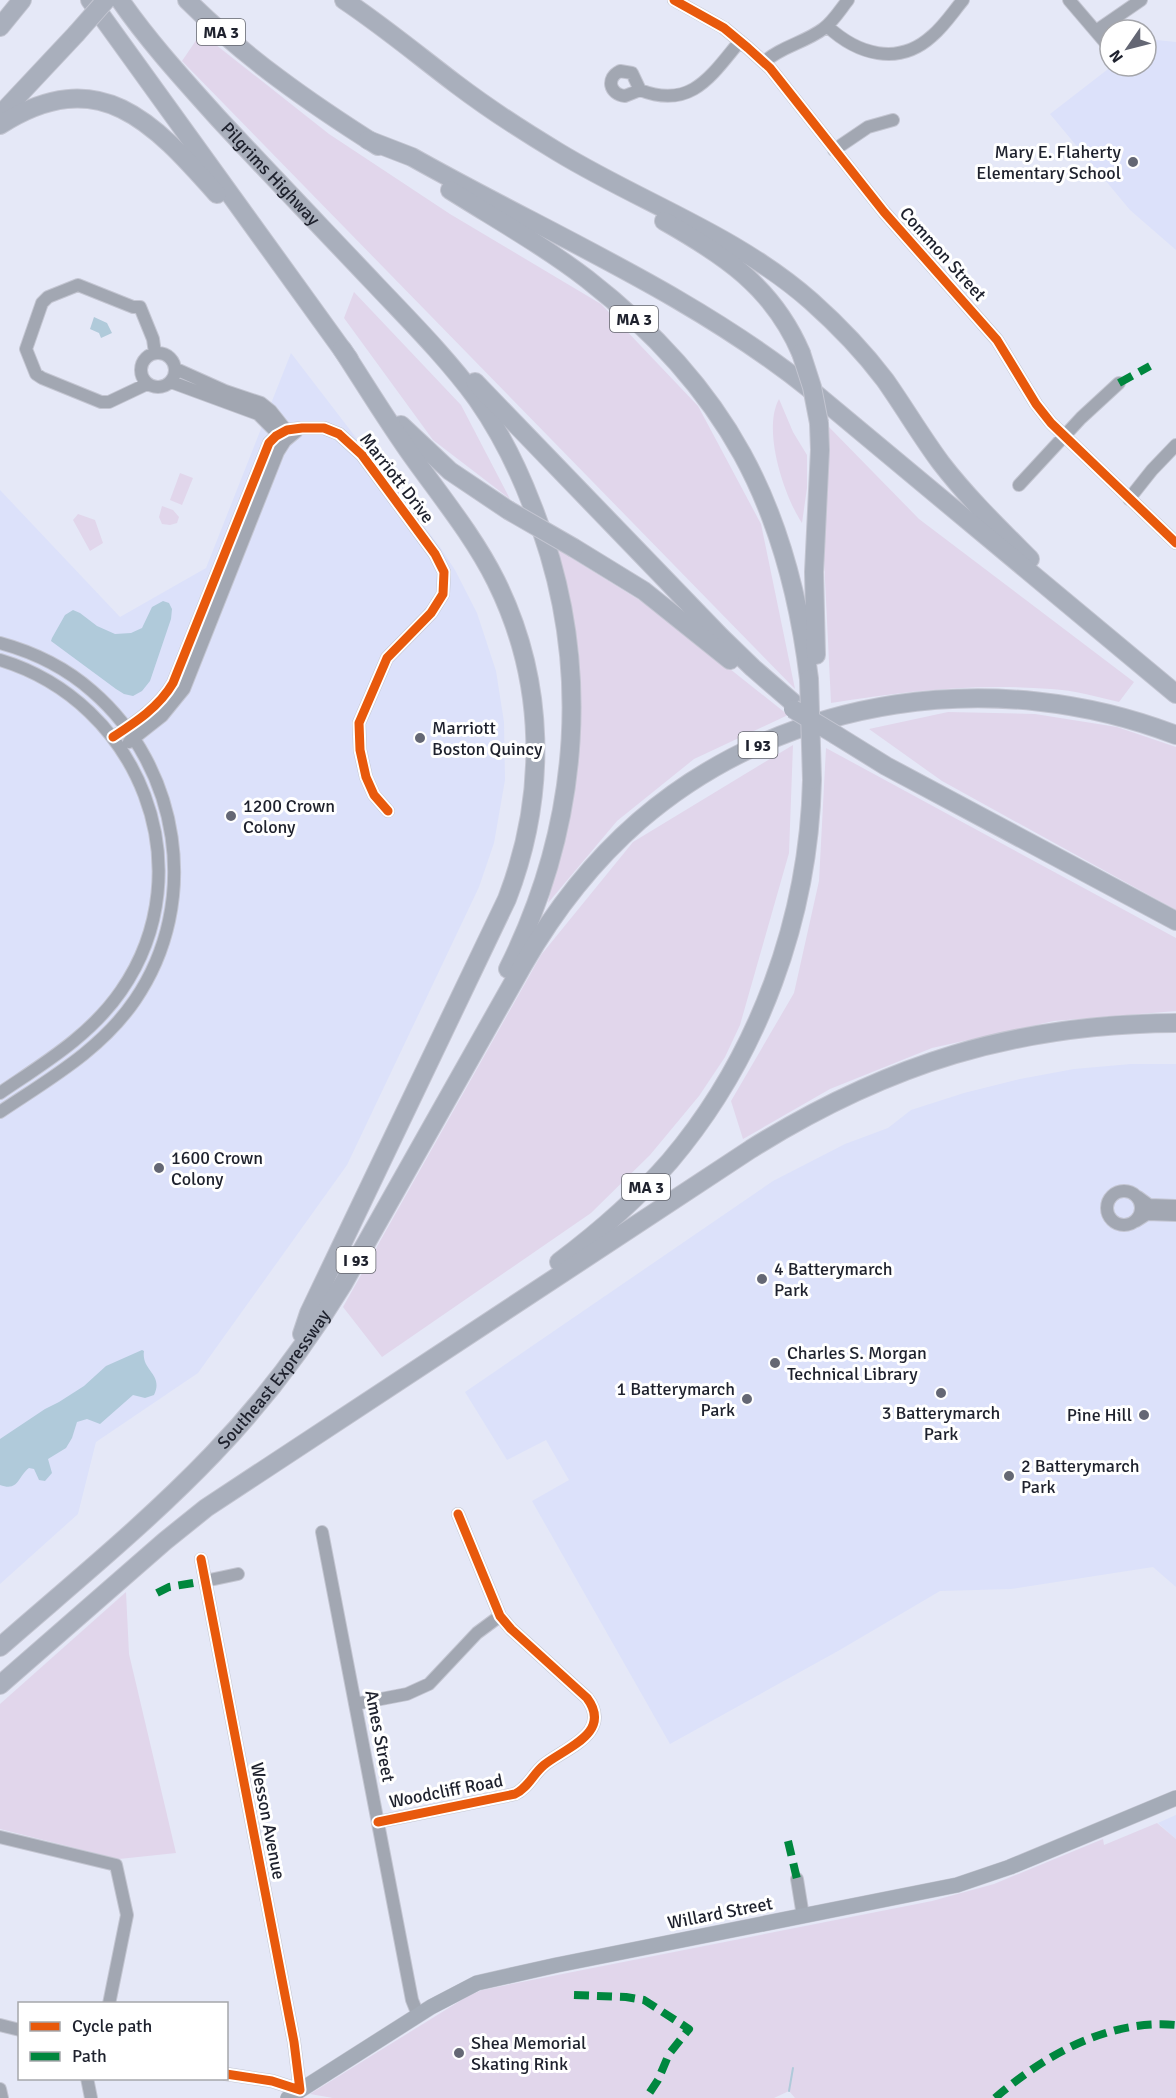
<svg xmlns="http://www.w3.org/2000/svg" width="1176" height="2098" font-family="Signika,sans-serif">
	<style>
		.built { fill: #dce1fa }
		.green { fill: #e1d6eb }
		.water { fill: #b0cada }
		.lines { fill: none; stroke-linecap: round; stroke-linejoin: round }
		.stream { stroke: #b0cada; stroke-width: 2 }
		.minor-casing { stroke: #c3c5d1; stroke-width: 14 }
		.major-casing { stroke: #c3c5d1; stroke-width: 16 }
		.highway-casing { stroke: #c3c5d1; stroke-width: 20 }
		.minor { stroke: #a2a7b2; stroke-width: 12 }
		.major { stroke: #a4abb7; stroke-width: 15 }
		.highway { stroke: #a9afbc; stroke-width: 18 }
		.highway-bridge-casing { stroke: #c3c5d1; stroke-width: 20; stroke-linecap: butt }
		.highway-bridge { stroke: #a9afbc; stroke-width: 18 }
		.quiet { stroke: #00873e; stroke-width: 8; stroke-dasharray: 15 8; stroke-linecap: butt }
		.cycleway-casing { stroke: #fff; stroke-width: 13 }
		.cycleway { stroke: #e8590c; stroke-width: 9 }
		.poi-dot { fill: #646774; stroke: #fff; stroke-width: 2 }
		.labels { text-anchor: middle; stroke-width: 6; stroke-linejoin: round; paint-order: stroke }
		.shield { fill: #fff; stroke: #62646c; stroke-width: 1.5 }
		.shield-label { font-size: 16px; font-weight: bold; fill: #1e212d }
		.poi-label { font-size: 18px; fill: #1e212d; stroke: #fff; text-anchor: start }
		.street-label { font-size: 18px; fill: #1e212d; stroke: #fff }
	</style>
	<rect width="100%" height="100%" fill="#e5e8f7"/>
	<path class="built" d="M 1156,40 L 1176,42 L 1176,250 L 1130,210 L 1050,114 L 1112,66 L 1146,66 L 1146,50 Z
		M 291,353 L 440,547 L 455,570 L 477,613 L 496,671 L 504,722 L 505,780 L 494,843 L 479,887 L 347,1165 L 198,1373 L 96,1442 L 78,1514 L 0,1584 L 0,490 L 120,617 L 206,568 Z
		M 1131,1064 L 1176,1064 L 1176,1587 L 1153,1567 L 1011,1589 L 940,1591 L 838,1651 L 670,1744 L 532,1501 L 569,1480 L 546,1440 L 507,1460 L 465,1392 L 773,1181 L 845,1144 L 888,1128 L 911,1110 L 964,1093 L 1020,1079 L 1074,1069 Z
		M 1176,1815 L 1176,1839 L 1158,1823 Z"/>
	<path class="green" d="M 201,33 L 329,134 L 450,214 L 601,304 L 698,406 L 761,524 L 795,689 L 182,61 Z
		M 354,292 L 461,405 L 510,499 L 433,440 L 344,318 Z
		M 779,399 L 793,432 L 807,455 L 807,488 L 802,523 C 784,496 762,430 779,399 Z
		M 828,426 L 919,519 L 1134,682 L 1119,702 C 1097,697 1074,690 1051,689 C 977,683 904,691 831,703 L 824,559 Z
		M 180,473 L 193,478 L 182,505 L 170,500 Z
		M 162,506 L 173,510 L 179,517 L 177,523 L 170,525 L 162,524 L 159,517 Z
		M 78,514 L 95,520 L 103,543 L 90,551 L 73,520 Z
		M 557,549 L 657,611 L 788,715 L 694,759 L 617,821 L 548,903 L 577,775 L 579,653 Z
		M 948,712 L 1035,714 L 1117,727 L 1176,747 L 1176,910 L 942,781 L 869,729 Z
		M 793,745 L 789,853 L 740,1025 L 725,1057 L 699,1096 L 650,1155 L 591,1213 L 382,1357 L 343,1307 L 541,955 L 633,842 Z
		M 826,748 L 1176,938 L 1176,1011 L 1054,1021 L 932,1048 L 830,1089 L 743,1139 L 731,1101 L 794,993 L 819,881 Z
		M 126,1592 L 129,1654 L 176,1853 L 119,1859 L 0,1829 L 0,1704 Z
		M 1157,1823 L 1176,1839 L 1176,2098 L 795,2098 L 789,2091 L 774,2098 L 333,2098 L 310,2094 L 468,1996 L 482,1990 L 932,1901 L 994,1884 L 1103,1839 L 1104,1845 Z"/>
	<path class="water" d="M 94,317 L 107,323 L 112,333 L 101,338 L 99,333 L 90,329 Z
		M 163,601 L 169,603 L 172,609 L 171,619 L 150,681 L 142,691 L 133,696 L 124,694 L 116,689 L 51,641 L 52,638 L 65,615 L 73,610 L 80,613 L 97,626 L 115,634 L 131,633 L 142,628 L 152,607 Z
		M 142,1350 L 144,1351 C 141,1371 164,1374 154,1395 L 145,1398 L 133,1395 L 100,1424 L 87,1419 L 77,1422 L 72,1438 L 66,1448 L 48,1459 L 52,1473 L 45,1481 L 39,1480 L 34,1469 L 29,1468 C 18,1476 19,1492 0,1485 L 0,1439 L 45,1409 L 59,1402 L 84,1386 L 106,1366 Z"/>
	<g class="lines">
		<path class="stream" d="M 789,2091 L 793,2068"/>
		<g class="minor-casing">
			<path id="minor" d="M 674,0 L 724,28 L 748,48 L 770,68 L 884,212 L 997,340 L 1036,404 L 1051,423 L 1176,543
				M 1069,0 L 1110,48
				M 827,26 C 857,54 898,67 932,36 C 944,26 953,12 963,0
				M 1096,31 L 1141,0
				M 764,62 C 782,46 804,43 823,29 C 833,22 840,10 848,0
				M 620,71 L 632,73 L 640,90 L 625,96 C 609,94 606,78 620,71 Z
				M 640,90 C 691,110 711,76 740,41
				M 834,150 L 868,127 L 893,120
				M141 370a17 17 0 1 1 34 0a17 17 0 1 1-34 0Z
				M 176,369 L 225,391 L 261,403 L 271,411 L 290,435
				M 171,382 L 258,414 L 284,440
				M 147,384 L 109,402 L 101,402 L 42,378 L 36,374 L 26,349 L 42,303 L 48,297 L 78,285 L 133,307 L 140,307 L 153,339 L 155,353
				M 1019,485 L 1081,418 L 1119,383
				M 1129,499 L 1152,470 L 1176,445
				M 0,643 C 33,652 66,668 92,691 C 180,767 202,902 135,1000 C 101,1050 49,1079 0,1112
				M 0,660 C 139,702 206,868 121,991 C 90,1036 44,1063 0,1093
				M 113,737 C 136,722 159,707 173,683 L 269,443 L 276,436 L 287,430 L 302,428 L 324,428 L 339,434 L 362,455 L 435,554 L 444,572 L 443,594 L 431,613 L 387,658 L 359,723 L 360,750 L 366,777 L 374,795 L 388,811
				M 129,742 L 162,716 L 184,689 L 278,452 L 285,441 L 297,431
				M1107 1208a17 17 0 1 1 34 0a17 17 0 1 1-34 0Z
				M 1138,1197 L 1149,1205 L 1176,1206
				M 1136,1221 L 1147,1214 L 1176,1215
				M 322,1532 L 412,2000 L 418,2015
				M 201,1559 L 294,2042 L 300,2090 L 272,2081 L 226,2074
				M 205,1581 L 238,1574
				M 355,1704 L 407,1694 L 429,1684 L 477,1633 L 500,1616
				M 378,1822 L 515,1794 C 528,1788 533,1774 544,1765 C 565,1748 613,1733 587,1698 L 511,1629 L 500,1616 L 458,1514
				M 0,1837 L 116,1865 L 127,1915 L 109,2004
				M 797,1879 L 803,1916
				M 0,2025 L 20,2030
				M 87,2078 L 91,2098
				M 0,2089 L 2,2098"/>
		</g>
		<g class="major-casing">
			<path id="major" d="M 288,2098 L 431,2007 L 477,1983 L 557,1965 L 957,1885 L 1010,1867 L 1176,1798"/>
		</g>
		<g class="highway-casing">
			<g id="highway">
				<path d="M 90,0 L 349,359"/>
				<path id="s1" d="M 120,0 C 149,42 184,80 218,118 C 270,174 323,229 375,284 C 410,321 447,358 477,399 C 500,432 518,468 532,505 C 594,659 581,822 508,969"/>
				<path d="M 187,0 C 244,57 310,103 378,146"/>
				<path d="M 344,0 C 383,26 419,56 456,84 C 489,109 523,131 558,152 C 642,203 736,235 811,301 C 838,325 863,351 885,380 C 904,407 921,436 941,463 C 968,498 999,528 1030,559"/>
				<path d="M 0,27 L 22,0"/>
				<path d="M 0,115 L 76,34"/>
				<path d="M 0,125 C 99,62 153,122 217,194"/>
				<path d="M 368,140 L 412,157 C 545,232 692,294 811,390 L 1176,694"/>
				<path d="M 450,190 C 496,219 544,246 587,279 C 726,387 788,505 809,679"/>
				<path d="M 664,221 C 724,255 773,287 801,353"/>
				<path d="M 475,382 L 721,637 L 753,668 L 797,706"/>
				<path d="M 401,425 L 450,471 L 508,510"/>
				<path d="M 574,548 L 644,591 L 730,660"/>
				<path d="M 816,655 L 814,572 L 820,450 L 819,423"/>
				<path d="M 836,735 L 886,766 L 1176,921"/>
				<path d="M 559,1262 C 599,1232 637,1199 670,1161 C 759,1056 809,917 812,780"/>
				<path d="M 302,1334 L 309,1313 L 507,899 C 547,795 546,682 496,581 C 474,537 443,499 415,460 C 389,424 366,386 342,349"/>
				<path id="s2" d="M 0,1647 C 72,1584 147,1523 213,1454 C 262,1403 306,1345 343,1284 L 523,965 C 554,911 592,862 639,821 C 786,694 997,666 1176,735"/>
				<path d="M 0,1685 L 165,1541 L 206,1508 L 751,1149 C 887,1064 1015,1024 1176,1023"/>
			</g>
		</g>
		<use href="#minor" class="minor"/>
		<use href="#major" class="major"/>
		<use href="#highway" class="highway"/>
		<g class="highway-bridge-casing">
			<path id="highway-bridge" d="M 76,34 L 106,0
				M 801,353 L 812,387 L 819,423
				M 508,510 L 574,548
				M 809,679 L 812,780
				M 793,709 L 836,735"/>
		</g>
		<use href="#highway-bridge" class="highway-bridge"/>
		<path class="quiet" d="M 1119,383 L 1150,366
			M 157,1593 L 169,1587 L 205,1581
			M 788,1841 L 797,1879
			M 574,1995 L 626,1997 L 644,2000 L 689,2029 L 669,2054 L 658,2080 L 646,2098
			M 995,2098 C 1045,2055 1108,2019 1176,2025"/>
		<g class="cycleway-casing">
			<path id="cycleway" d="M 674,0 L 724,28 L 748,48 L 770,68 L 884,212 L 997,340 L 1036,404 L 1051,423 L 1176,543
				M 113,737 C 136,722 159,707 173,683 L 269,443 L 276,436 L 287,430 L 302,428 L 324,428 L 339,434 L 362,455 L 435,554 L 444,572 L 443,594 L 431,613 L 387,658 L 359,723 L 360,750 L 366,777 L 374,795 L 388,811
				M 201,1559 L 294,2042 L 300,2090 L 272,2081 L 226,2074
				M 378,1822 L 515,1794 C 528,1788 533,1774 544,1765 C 565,1748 613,1733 587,1698 L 511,1629 L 500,1616 L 458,1514"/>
		</g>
		<use href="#cycleway" class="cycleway"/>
	</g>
	<g class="poi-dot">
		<circle cx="1133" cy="162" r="6"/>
		<circle cx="420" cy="738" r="6"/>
		<circle cx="231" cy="816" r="6"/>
		<circle cx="159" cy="1168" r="6"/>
		<circle cx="762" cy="1279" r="6"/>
		<circle cx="775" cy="1363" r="6"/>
		<circle cx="941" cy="1393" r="6"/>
		<circle cx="747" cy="1399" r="6"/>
		<circle cx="1144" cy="1415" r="6"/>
		<circle cx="1009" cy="1476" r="6"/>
		<circle cx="459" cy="2053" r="6"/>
	</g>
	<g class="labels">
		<g class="shield">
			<rect x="197" y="19" width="48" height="26" rx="4.5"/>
			<rect x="610" y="306" width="48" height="26" rx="4.5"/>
			<rect x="738.5" y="732" width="39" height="26" rx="4.5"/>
			<rect x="622" y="1174" width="48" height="26" rx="4.5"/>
			<rect x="336.5" y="1247" width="39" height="26" rx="4.5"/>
		</g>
		<g class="shield-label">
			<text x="221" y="38">MA 3</text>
			<text x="634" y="325">MA 3</text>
			<text x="758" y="751">I 93</text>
			<text x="646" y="1193">MA 3</text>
			<text x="356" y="1266">I 93</text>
		</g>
		<g class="poi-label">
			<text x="1121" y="158" text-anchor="end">Mary E. Flaherty<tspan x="1121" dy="21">Elementary School</tspan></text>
			<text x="432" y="734">Marriott<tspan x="432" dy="21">Boston Quincy</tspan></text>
			<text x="243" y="812">1200 Crown<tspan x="243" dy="21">Colony</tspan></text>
			<text x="171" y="1164">1600 Crown<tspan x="171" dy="21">Colony</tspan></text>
			<text x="774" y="1275">4 Batterymarch<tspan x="774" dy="21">Park</tspan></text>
			<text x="787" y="1359">Charles S. Morgan<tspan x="787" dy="21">Technical Library</tspan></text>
			<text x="735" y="1395" text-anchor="end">1 Batterymarch<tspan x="735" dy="21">Park</tspan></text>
			<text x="941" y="1419" text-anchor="middle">3 Batterymarch<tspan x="941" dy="21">Park</tspan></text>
			<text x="1132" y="1421" text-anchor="end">Pine Hill</text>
			<text x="1021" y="1472">2 Batterymarch<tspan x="1021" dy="21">Park</tspan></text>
			<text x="471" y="2049">Shea Memorial<tspan x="471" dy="21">Skating Rink</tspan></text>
		</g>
		<g class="street-label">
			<text dy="6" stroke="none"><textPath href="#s1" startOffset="230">Pilgrims Highway</textPath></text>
			<text transform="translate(943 254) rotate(48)" y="6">Common Street</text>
			<text transform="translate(397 478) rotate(52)" y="6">Marriott Drive</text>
			<text dy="6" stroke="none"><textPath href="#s2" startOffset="384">Southeast Expressway</textPath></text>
			<text transform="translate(380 1736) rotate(79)" y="6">Ames Street</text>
			<text transform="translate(446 1791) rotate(-11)" y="6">Woodcliff Road</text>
			<text transform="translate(268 1821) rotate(79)" y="6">Wesson Avenue</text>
			<text transform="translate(720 1913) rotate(-11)" y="6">Willard Street</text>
		</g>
	</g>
	<rect x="18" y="2002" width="210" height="78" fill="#ffffff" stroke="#a5a6ab" stroke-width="1.5"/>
	<rect x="30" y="2022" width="30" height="9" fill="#e8590c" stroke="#a5a6ab" stroke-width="1.5"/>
	<text x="72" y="2032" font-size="18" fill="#1e212d">Cycle path</text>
	<rect x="30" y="2052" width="30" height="9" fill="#00873e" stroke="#a5a6ab" stroke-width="1.5"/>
	<text x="72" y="2062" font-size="18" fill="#1e212d">Path</text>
	<g transform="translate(1128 48) rotate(235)"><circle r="28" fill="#ffffff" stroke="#a5a6ab" stroke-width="1.5"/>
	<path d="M0-4.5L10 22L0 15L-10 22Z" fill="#646774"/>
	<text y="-9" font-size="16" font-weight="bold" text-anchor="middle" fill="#1e212d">N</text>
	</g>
</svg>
